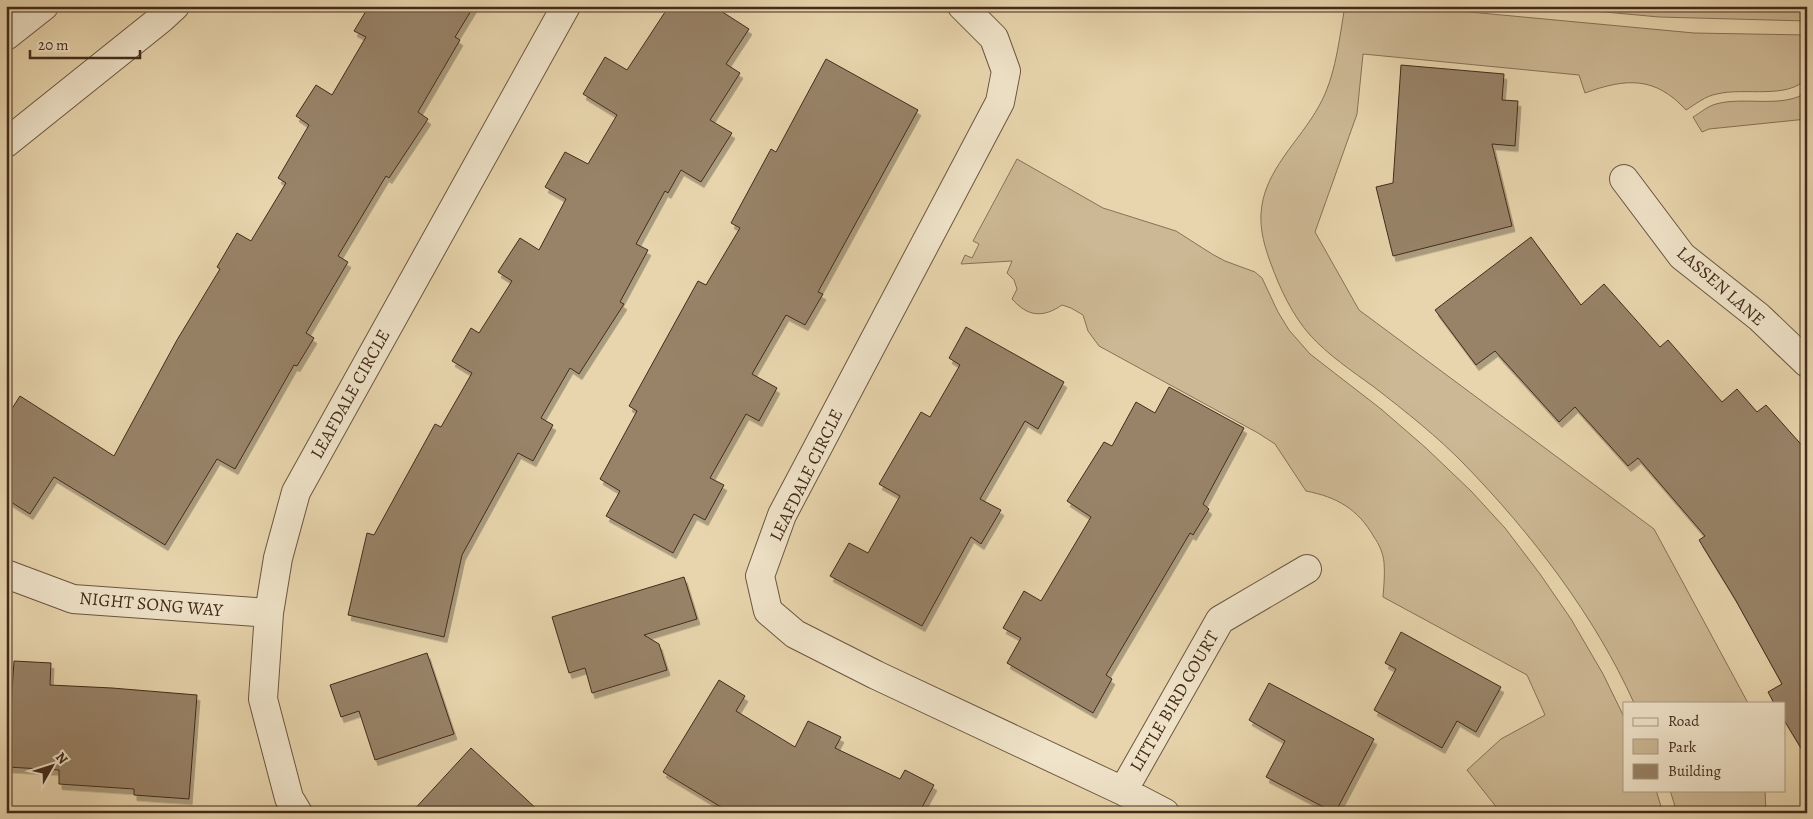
<svg xmlns="http://www.w3.org/2000/svg" width="1813" height="819" font-family="Alegreya,serif">
	<style>
		.green { fill: #ccb894; stroke: #877258 }
		.building { fill: #988367; stroke: #422b1c; filter: url(#shadow) }
		.lines { fill: none; stroke-linecap: round; stroke-linejoin: round }
		.minor-casing { stroke: #6c5640; stroke-width: 30 }
		.tertiary-casing { stroke: #6c5640; stroke-width: 30 }
		.minor { stroke: #f0e4ca; stroke-width: 28 }
		.tertiary { stroke: #f0e4ca; stroke-width: 28 }
		.labels { text-anchor: middle; stroke-width: 4.5; stroke-linejoin: round; paint-order: stroke }
		.street-label { font-size: 18px; fill: #422b1c; stroke: #f0e4ca }
	</style>
	<defs>
		<filter id="shadow"><feDropShadow dx="3" dy="5.5" stdDeviation="0" flood-color="#0004"/></filter>
	</defs>
	<rect width="100%" height="100%" fill="#e8d5ad"/>
	<filter id="stains"><feTurbulence type="fractalNoise" baseFrequency=".004" numOctaves="4"/><feColorMatrix values="0 0 0 0 .2 0 0 0 0 .09 0 0 0 0 .02 0 0 0 .5 -.17"/></filter>
	<radialGradient id="worn" r=".72"><stop offset=".6" stop-color="#630" stop-opacity="0"/><stop offset="1" stop-color="#630" stop-opacity=".3"/></radialGradient>
	<path class="green" d="M 1345,6 L 1428,6 L 1459,11 L 1694,33 L 1807,35 L 1807,78 C 1788,100 1744,87 1717,94 C 1705,96 1696,104 1686,110 C 1655,76 1626,78 1585,93 L 1579,75 L 1363,54 L 1357,114 L 1315,232 L 1359,310 L 1654,529 L 1748,703 L 1634,703 C 1595,616 1531,533 1465,465 C 1438,437 1405,411 1374,387 C 1352,371 1328,355 1310,335 C 1293,316 1280,289 1271,264 C 1265,248 1260,231 1261,214 C 1263,171 1300,141 1319,106 C 1336,76 1339,39 1345,6 Z
		M 1540,6 L 1807,6 L 1807,21 L 1659,17 Z
		M 1807,92 L 1807,119 L 1709,129 L 1702,132 L 1693,117 C 1700,113 1708,106 1716,104 C 1744,96 1783,109 1807,92 Z
		M 1017,159 L 1103,208 L 1176,231 L 1212,254 L 1225,261 L 1255,272 L 1262,278 L 1278,312 L 1289,330 L 1310,354 L 1381,409 L 1426,448 L 1471,491 L 1505,528 L 1540,574 L 1571,619 L 1603,674 L 1624,717 L 1624,790 L 1656,790 L 1663,813 L 1501,813 L 1467,770 L 1501,739 L 1545,715 L 1527,675 L 1383,597 C 1384,585 1385,573 1384,562 C 1383,553 1379,544 1374,537 C 1358,509 1337,497 1306,491 L 1275,444 L 1258,433 L 1099,346 L 1088,331 L 1083,315 L 1071,308 L 1062,305 C 1043,318 1028,317 1012,299 L 1017,289 L 1014,280 L 1007,273 L 1012,261 L 961,264 L 965,255 L 972,258 L 979,244 L 973,241 Z
		M 1670,790 L 1765,790 L 1766,813 L 1677,813 Z"/>
	<path class="building" d="M 369,6 L 474,6 L 455,37 L 460,40 L 418,112 L 428,119 L 389,178 L 386,176 L 338,256 L 348,262 L 306,333 L 314,338 L 297,366 L 294,365 L 235,469 L 217,459 L 165,545 L 54,477 L 30,514 L 6,499 L 6,418 L 20,396 L 114,456 L 177,340 L 220,269 L 217,267 L 237,233 L 251,241 L 286,183 L 278,178 L 309,125 L 296,116 L 316,85 L 332,95 L 366,37 L 354,31 Z
		M 669,6 L 713,6 L 749,29 L 726,64 L 740,73 L 710,120 L 732,133 L 701,182 L 681,170 L 668,193 L 665,191 L 636,244 L 648,250 L 620,302 L 624,304 L 579,374 L 570,368 L 541,418 L 553,425 L 533,461 L 518,453 L 462,555 L 444,637 L 348,615 L 367,533 L 374,535 L 435,424 L 441,427 L 472,373 L 452,361 L 471,328 L 479,333 L 512,281 L 498,272 L 520,238 L 539,250 L 566,199 L 545,187 L 565,152 L 588,164 L 617,115 L 583,94 L 605,57 L 627,70 Z
		M 826,59 L 918,110 L 818,292 L 823,294 L 805,325 L 786,315 L 752,374 L 777,388 L 759,421 L 746,414 L 710,478 L 724,485 L 705,520 L 694,514 L 673,553 L 606,516 L 620,491 L 600,479 L 637,411 L 629,406 L 698,281 L 706,285 L 740,228 L 731,223 L 771,149 L 776,152 Z
		M 1401,65 L 1504,74 L 1502,100 L 1518,101 L 1515,146 L 1492,144 L 1512,226 L 1393,256 L 1376,187 L 1393,183 Z
		M 1531,237 L 1581,305 L 1604,284 L 1660,347 L 1668,340 L 1722,402 L 1737,389 L 1757,412 L 1766,405 L 1807,451 L 1807,758 L 1784,720 L 1784,703 L 1774,703 L 1768,692 L 1782,684 L 1735,599 L 1699,540 L 1705,536 L 1638,458 L 1628,466 L 1575,407 L 1559,422 L 1495,351 L 1476,365 L 1435,310 Z
		M 966,327 L 1064,382 L 1038,429 L 1025,421 L 980,499 L 1001,510 L 981,544 L 971,537 L 922,626 L 830,576 L 849,543 L 868,553 L 900,496 L 879,484 L 921,412 L 930,417 L 960,365 L 949,358 Z
		M 1169,387 L 1244,428 L 1203,504 L 1209,509 L 1193,535 L 1190,533 L 1106,675 L 1112,679 L 1093,713 L 1007,663 L 1021,638 L 1003,628 L 1024,591 L 1041,601 L 1091,517 L 1067,501 L 1104,442 L 1112,446 L 1136,402 L 1155,413 Z
		M 684,577 L 697,619 L 644,635 L 659,644 L 667,670 L 592,693 L 585,668 L 569,673 L 552,617 Z
		M 1401,632 L 1501,687 L 1476,732 L 1457,721 L 1442,748 L 1374,710 L 1396,669 L 1385,663 Z
		M 427,653 L 454,734 L 375,760 L 359,711 L 341,717 L 330,685 Z
		M 14,661 L 51,663 L 50,685 L 112,688 L 197,695 L 189,799 L 134,795 L 134,789 L 59,784 L 59,770 L 7,767 Z
		M 719,680 L 745,696 L 736,711 L 795,747 L 808,721 L 841,737 L 835,748 L 900,779 L 905,770 L 934,785 L 919,813 L 731,813 L 663,772 Z
		M 1269,683 L 1374,739 L 1335,813 L 1266,777 L 1285,741 L 1249,720 Z
		M 471,748 L 541,813 L 411,813 Z"/>
	<g class="lines">
		<g class="minor-casing">
			<path id="minor" d="M 962,6 L 994,38 L 1006,71 L 1000,102 L 782,515 L 760,576 L 768,611 L 795,634 L 876,675 L 1123,791 L 1165,813
				M 1624,179 L 1682,256 L 1759,317 L 1807,363
				M 6,574 L 73,599 L 269,613
				M 1123,791 L 1220,620 L 1307,569
				M 298,813 L 289,798 L 263,699 L 269,613 L 278,558 L 296,492 L 566,6"/>
		</g>
		<g class="tertiary-casing">
			<path id="tertiary" d="M 6,36 L 44,6
				M 6,143 L 162,18 L 175,6"/>
		</g>
		<use href="#minor" class="minor"/>
		<use href="#tertiary" class="tertiary"/>
	</g>
	<g class="labels">
		<g class="street-label">
			<text transform="translate(1721 286) rotate(41)" y="6">LASSEN LANE</text>
			<text transform="translate(350 394) rotate(-61)" y="6">LEAFDALE CIRCLE</text>
			<text transform="translate(806 475) rotate(-64)" y="6">LEAFDALE CIRCLE</text>
			<text transform="translate(151 604) rotate(5)" y="6">NIGHT SONG WAY</text>
			<text transform="translate(1174 701) rotate(-60)" y="6">LITTLE BIRD COURT</text>
		</g>
	</g>
	<rect width="1813" height="819" fill="none" stroke="#e8d5ad" stroke-width="25"/>
	<rect x="8" y="8" width="1798" height="804" fill="none" stroke="#422b1c" stroke-width="2.5"/>
	<rect x="12" y="12" width="1788" height="794" fill="none" stroke="#422b1c"/>
	<rect x="1623" y="702" width="162" height="90" fill="#f0e4ca" stroke="#aa9a84"/>
	<rect x="1633" y="718" width="25" height="8" fill="#f0e4ca" stroke="#aa9a84"/>
	<text x="1668" y="726" font-size="15" fill="#422b1c">Road</text>
	<rect x="1633" y="739" width="25" height="15" fill="#ccb894" stroke="#aa9a84"/>
	<text x="1668" y="752" font-size="15" fill="#422b1c">Park</text>
	<rect x="1633" y="764" width="25" height="15" fill="#988367" stroke="#aa9a84"/>
	<text x="1668" y="776" font-size="15" fill="#422b1c">Building</text>
	<g transform="translate(52 766) rotate(51)" stroke="#f0e4ca" stroke-width="4" paint-order="stroke">
	<path d="M0-4L9 19L0 12L-9 19Z" fill="#422b1c"/>
	<text y="-8" font-size="14" font-weight="bold" text-anchor="middle" fill="#422b1c">N</text>
	</g>
	<path d="M30 50v8h110v-8" fill="none" stroke="#422b1c" stroke-width="2.5"/>
	<text x="38" y="50" font-size="15" fill="#422b1c" stroke="#f0e4ca" stroke-width="4" paint-order="stroke">20 m</text>
	<rect width="100%" height="100%" filter="url(#stains)"/>
	<rect width="100%" height="100%" fill="url(#worn)"/>
</svg>
